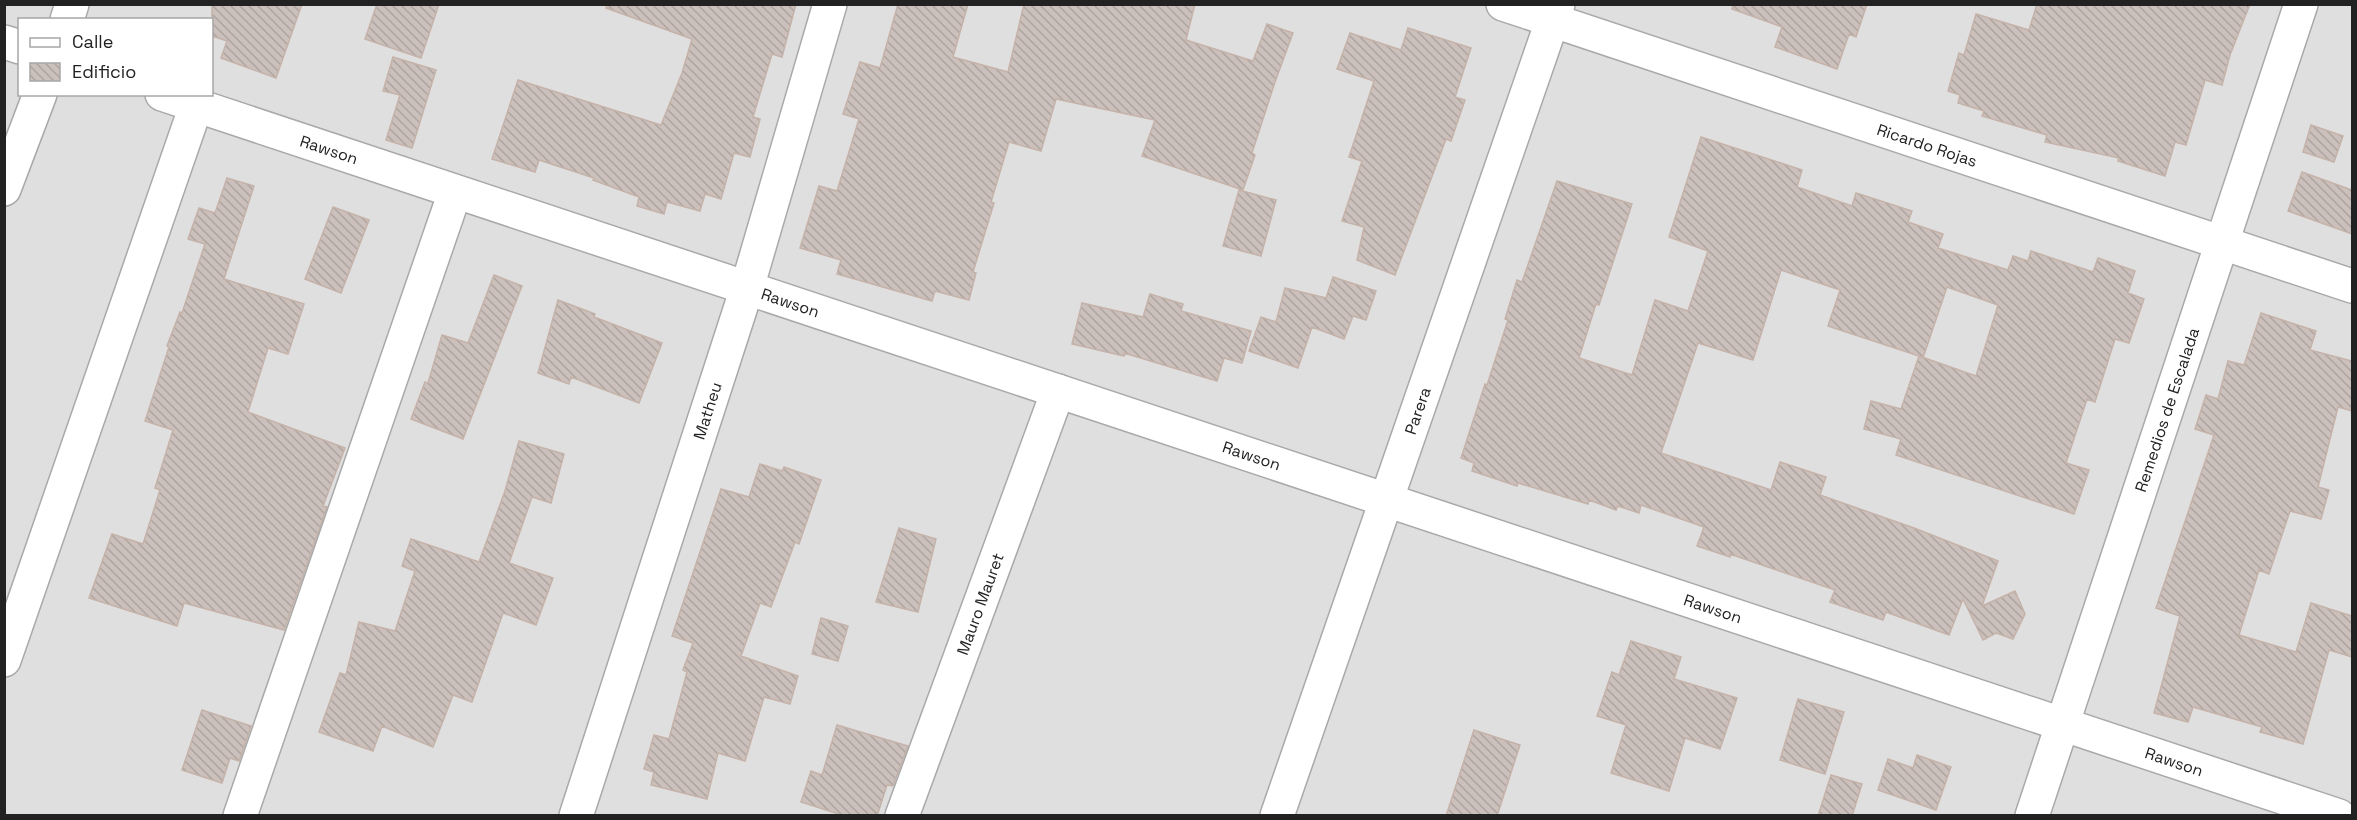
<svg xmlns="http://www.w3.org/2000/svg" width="2357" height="820" font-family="'Space Grotesk',sans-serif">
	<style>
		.residential { fill: #e0dfdf; fill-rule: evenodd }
		.building { fill: url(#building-back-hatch); stroke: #c5b2a9; stroke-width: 1.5; fill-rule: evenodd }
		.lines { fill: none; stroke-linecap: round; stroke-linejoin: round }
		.minor-casing { stroke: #a9a9a9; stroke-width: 36 }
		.minor { stroke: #fff; stroke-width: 33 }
		.labels { text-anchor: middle; stroke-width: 6; stroke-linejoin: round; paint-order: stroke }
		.street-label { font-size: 16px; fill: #222; stroke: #fff }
	</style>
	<defs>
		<pattern id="building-back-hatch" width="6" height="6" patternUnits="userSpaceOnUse" patternTransform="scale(1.5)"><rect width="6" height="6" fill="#cbc0bb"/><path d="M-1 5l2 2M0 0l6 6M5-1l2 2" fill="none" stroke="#aea5a0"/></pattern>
	</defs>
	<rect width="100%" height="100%" fill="#f2eee8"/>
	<path class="residential" d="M 5,5 L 2352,5 L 2352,815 L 5,816 ZM 20,20 L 212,20 L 212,94 L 20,94 Z"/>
	<path class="building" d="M 212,4 L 302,4 L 276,78 L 221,58 L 227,41 L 212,36 Z
		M 377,4 L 439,4 L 421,58 L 365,39 Z
		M 607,4 L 796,4 L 782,57 L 772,54 L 753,117 L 760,119 L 750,157 L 734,153 L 721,199 L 705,194 L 700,211 L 667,202 L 664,214 L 637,206 L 639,197 L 593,180 L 594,178 L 539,160 L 535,172 L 492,159 L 518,80 L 661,125 L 682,73 L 692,39 L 606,8 Z
		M 898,4 L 968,4 L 953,57 L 1008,72 L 1024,4 L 1195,4 L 1186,40 L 1253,61 L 1267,24 L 1293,33 L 1275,82 L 1252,153 L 1255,155 L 1243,190 L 1142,156 L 1155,120 L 1056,99 L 1041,151 L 1009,142 L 991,202 L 994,203 L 973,272 L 976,273 L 969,300 L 935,291 L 932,301 L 837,274 L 841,260 L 800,248 L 819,186 L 837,191 L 859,119 L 843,114 L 860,62 L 880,68 Z
		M 1733,4 L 1867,4 L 1856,37 L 1849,34 L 1837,69 L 1775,47 L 1782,27 L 1732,9 Z
		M 2037,4 L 2250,4 L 2230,55 L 2222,85 L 2205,80 L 2186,145 L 2175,142 L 2165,176 L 2118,161 L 2119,158 L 2045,142 L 2047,135 L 1982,116 L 1984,111 L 1958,103 L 1960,95 L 1948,91 L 1959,53 L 1964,55 L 1976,14 L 2029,30 Z
		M 1408,28 L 1471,48 L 1455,97 L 1465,100 L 1451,141 L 1446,139 L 1395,275 L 1357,260 L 1364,227 L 1342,221 L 1362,161 L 1349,157 L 1374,81 L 1337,69 L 1350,33 L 1401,50 Z
		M 393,57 L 436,70 L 412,148 L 386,140 L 400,95 L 383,91 Z
		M 2311,125 L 2343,136 L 2334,162 L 2303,152 Z
		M 1701,137 L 1802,170 L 1797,187 L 1852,206 L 1856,193 L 1912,211 L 1908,222 L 1943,234 L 1938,248 L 2008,270 L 2013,256 L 2028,261 L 2031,251 L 2093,272 L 2098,258 L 2135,271 L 2128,293 L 2144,299 L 2129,343 L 2115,339 L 2095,402 L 2087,399 L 2066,463 L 2089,470 L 2074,514 L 1896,455 L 1901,439 L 1864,429 L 1871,401 L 1901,409 L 1919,356 L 1828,326 L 1840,290 L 1781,270 L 1753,360 L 1698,343 L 1661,453 L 1771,490 L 1780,462 L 1826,477 L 1820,495 L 1914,528 L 1998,561 L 1982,606 L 2015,591 L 2025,614 L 2013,639 L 1996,633 L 1983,640 L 1963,599 L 1949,635 L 1886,612 L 1883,620 L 1830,602 L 1835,590 L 1730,554 L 1730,557 L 1697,546 L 1704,527 L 1641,505 L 1639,513 L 1618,506 L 1616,510 L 1589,500 L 1588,504 L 1518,483 L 1517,486 L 1472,471 L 1474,463 L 1461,458 L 1485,384 L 1487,385 L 1508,320 L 1505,319 L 1517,280 L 1522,282 L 1557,181 L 1632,204 L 1599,305 L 1596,304 L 1579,358 L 1632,375 L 1655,300 L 1688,311 L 1708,251 L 1669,237 ZM 1947,287 L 1998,305 L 1976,376 L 1919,356 L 1923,358 Z
		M 2302,172 L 2352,190 L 2352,234 L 2288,211 Z
		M 227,178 L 254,186 L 224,279 L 304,304 L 288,354 L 268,348 L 248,412 L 345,448 L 323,506 L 327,507 L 284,630 L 184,603 L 177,626 L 89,598 L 112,534 L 143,544 L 160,490 L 155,488 L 173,430 L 145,421 L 169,347 L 167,346 L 180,312 L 182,313 L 205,244 L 188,239 L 199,208 L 215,213 Z
		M 1239,190 L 1276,200 L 1261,256 L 1223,246 Z
		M 333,207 L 369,220 L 341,293 L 305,279 Z
		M 494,275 L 522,286 L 463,439 L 411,419 L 425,382 L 428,383 L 442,335 L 468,343 Z
		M 1333,277 L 1376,291 L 1366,320 L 1353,316 L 1344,339 L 1312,327 L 1298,368 L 1249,351 L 1261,317 L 1276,322 L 1285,288 L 1326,298 Z
		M 1150,294 L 1183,304 L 1181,311 L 1251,331 L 1242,363 L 1224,358 L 1217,381 L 1124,353 L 1124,356 L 1072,344 L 1082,303 L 1143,317 Z
		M 558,300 L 595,314 L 594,317 L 662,343 L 639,403 L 571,377 L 569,384 L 538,373 Z
		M 2261,313 L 2316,331 L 2310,350 L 2352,361 L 2352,411 L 2338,407 L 2318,487 L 2329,490 L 2321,519 L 2290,511 L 2269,574 L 2259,570 L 2239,635 L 2296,652 L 2311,603 L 2352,616 L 2352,657 L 2329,650 L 2303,744 L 2260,732 L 2262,727 L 2193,707 L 2188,722 L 2154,713 L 2180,616 L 2156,608 L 2214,435 L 2195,429 L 2206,395 L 2218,399 L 2228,361 L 2244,365 Z
		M 519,441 L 564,454 L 551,503 L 532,497 L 509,563 L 553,578 L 536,625 L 503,613 L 472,702 L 453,695 L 433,747 L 382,726 L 373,751 L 319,732 L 340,673 L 346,675 L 359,622 L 395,631 L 415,571 L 402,566 L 411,539 L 479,562 L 505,491 Z
		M 760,464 L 782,471 L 784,467 L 821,480 L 799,544 L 795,542 L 771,607 L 760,603 L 741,656 L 798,676 L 790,704 L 764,697 L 745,761 L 718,753 L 707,799 L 651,785 L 654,772 L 644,769 L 654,735 L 669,739 L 687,672 L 683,670 L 693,643 L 672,636 L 721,489 L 749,497 Z
		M 899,528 L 936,539 L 918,612 L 876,602 Z
		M 821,618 L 848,626 L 838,661 L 812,654 Z
		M 1631,641 L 1681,657 L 1674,679 L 1737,698 L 1720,749 L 1685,738 L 1669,791 L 1611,773 L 1626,725 L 1597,716 L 1612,672 L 1619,675 Z
		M 1798,699 L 1844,712 L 1825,774 L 1780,760 Z
		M 202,710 L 251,726 L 239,761 L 230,758 L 222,783 L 182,770 Z
		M 837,725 L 908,746 L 893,786 L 887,785 L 877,816 L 845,816 L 801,802 L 811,771 L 822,775 Z
		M 1474,730 L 1520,745 L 1497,816 L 1446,816 Z
		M 1917,755 L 1951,767 L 1936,810 L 1878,790 L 1888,759 L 1913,768 Z
		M 1831,775 L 1862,784 L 1852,816 L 1818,816 Z"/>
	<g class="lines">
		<g class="minor-casing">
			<g id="minor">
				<path id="s1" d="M 1503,4 L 2352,286"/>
				<path d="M 67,20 L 72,4"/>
				<path d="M 4,42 L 20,47"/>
				<path id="s2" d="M 162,94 L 2339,816"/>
				<path d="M 4,189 L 40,94"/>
				<path d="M 4,660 L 196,106"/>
				<path d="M 240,816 L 455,192"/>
				<path id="s3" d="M 576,816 L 747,288 L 830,4"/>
				<path id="s4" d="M 902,816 L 1058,391"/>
				<path id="s5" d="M 1277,816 L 1558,4"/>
				<path id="s6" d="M 2032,816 L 2301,4"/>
			</g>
		</g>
		<use href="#minor" class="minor"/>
	</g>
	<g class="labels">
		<g class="street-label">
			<text dy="6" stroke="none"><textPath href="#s1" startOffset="447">Ricardo Rojas</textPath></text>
			<text dy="6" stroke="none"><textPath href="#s2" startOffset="176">Rawson</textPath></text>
			<text dy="6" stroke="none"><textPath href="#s2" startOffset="662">Rawson</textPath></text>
			<text dy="6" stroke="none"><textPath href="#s5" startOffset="429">Parera</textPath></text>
			<text dy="6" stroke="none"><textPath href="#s6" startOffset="428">Remedios de Escalada</textPath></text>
			<text dy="6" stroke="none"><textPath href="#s3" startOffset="426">Matheu</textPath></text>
			<text dy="6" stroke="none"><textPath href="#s2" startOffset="1148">Rawson</textPath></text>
			<text dy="6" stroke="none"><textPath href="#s4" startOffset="226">Mauro Mauret</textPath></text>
			<text dy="6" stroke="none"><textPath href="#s2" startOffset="1634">Rawson</textPath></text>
			<text dy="6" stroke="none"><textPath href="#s2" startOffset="2120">Rawson</textPath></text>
		</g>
	</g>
	<rect width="2357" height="820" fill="none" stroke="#222222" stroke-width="12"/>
	<rect x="18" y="18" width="195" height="78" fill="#ffffff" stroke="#a7a7a7" stroke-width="1.5"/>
	<rect x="30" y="38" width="30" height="9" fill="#ffffff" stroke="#a7a7a7" stroke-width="1.5"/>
	<text x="72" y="48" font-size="18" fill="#222222">Calle</text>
	<rect x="30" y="63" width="30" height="18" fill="url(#building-back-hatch)" stroke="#a7a7a7" stroke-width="1.5"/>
	<text x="72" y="78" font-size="18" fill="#222222">Edificio</text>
</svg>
